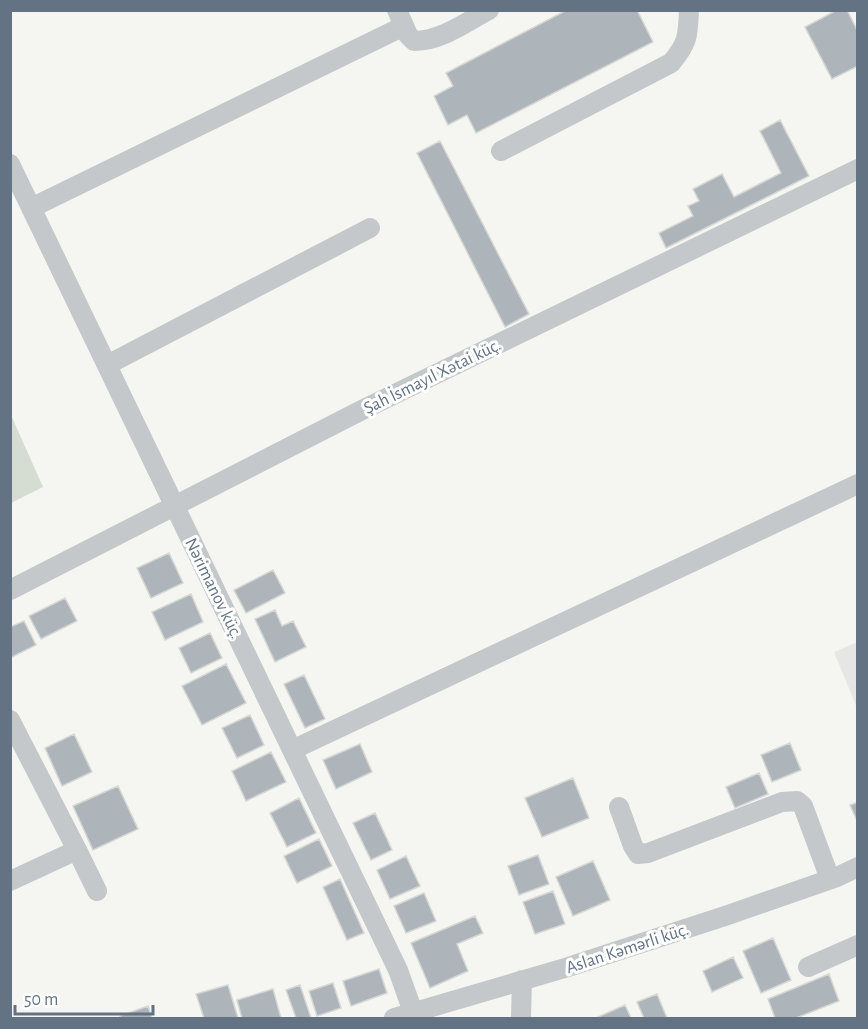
<svg xmlns="http://www.w3.org/2000/svg" width="868" height="1029" font-family="'Alegreya Sans',sans-serif">
	<style>
		.built { fill: #e6e7e5 }
		.green { fill: #d5ddd2 }
		.building { fill: #adb4ba; stroke: #d6d7d4; stroke-width: 1.5 }
		.lines { fill: none; stroke-linecap: round; stroke-linejoin: round }
		.minor { stroke: #c5c8cb; stroke-width: 20 }
		.labels { text-anchor: middle; stroke-width: 6; stroke-linejoin: round; paint-order: stroke }
		.street-label { font-size: 18px; fill: #637384; stroke: #fff }
	</style>
	<rect width="100%" height="100%" fill="#f5f6f1"/>
	<path class="built" d="M 857,642 L 857,708 L 834,652 Z"/>
	<path class="green" d="M 11,415 L 43,487 L 11,503 L 10,503 Z"/>
	<path class="building" d="M 567,10 L 637,10 L 653,42 L 476,133 L 467,115 L 448,125 L 434,96 L 453,86 L 446,73 Z
		M 837,10 L 847,10 L 858,32 L 858,66 L 832,79 L 805,27 Z
		M 780,120 L 809,176 L 666,248 L 659,233 L 693,216 L 688,206 L 699,201 L 693,189 L 722,174 L 734,197 L 781,173 L 760,131 Z
		M 440,141 L 529,314 L 505,327 L 417,153 Z
		M 169,553 L 183,583 L 151,598 L 137,568 Z
		M 273,570 L 285,593 L 246,613 L 234,590 Z
		M 191,594 L 203,622 L 165,640 L 152,612 Z
		M 65,598 L 77,621 L 41,639 L 29,616 Z
		M 275,610 L 282,626 L 293,621 L 306,647 L 275,662 L 255,619 Z
		M 24,621 L 36,645 L 10,658 L 10,627 Z
		M 210,633 L 222,658 L 191,673 L 179,648 Z
		M 226,664 L 246,703 L 202,725 L 182,686 Z
		M 304,675 L 325,719 L 305,728 L 284,684 Z
		M 250,715 L 264,745 L 237,758 L 222,728 Z
		M 74,734 L 92,772 L 62,786 L 45,748 Z
		M 790,743 L 801,770 L 772,782 L 761,755 Z
		M 360,744 L 372,772 L 336,789 L 323,760 Z
		M 271,752 L 286,782 L 246,801 L 232,771 Z
		M 759,773 L 768,794 L 735,808 L 726,787 Z
		M 573,778 L 589,818 L 542,837 L 525,798 Z
		M 118,786 L 138,829 L 93,850 L 73,806 Z
		M 299,798 L 316,833 L 287,847 L 270,813 Z
		M 858,802 L 858,823 L 850,805 Z
		M 375,813 L 392,850 L 371,860 L 353,823 Z
		M 319,839 L 332,866 L 297,883 L 284,856 Z
		M 538,855 L 549,884 L 519,895 L 508,866 Z
		M 406,856 L 420,886 L 390,899 L 377,870 Z
		M 593,861 L 610,900 L 573,916 L 556,877 Z
		M 340,879 L 364,933 L 347,940 L 323,887 Z
		M 553,891 L 565,924 L 535,934 L 523,902 Z
		M 424,893 L 436,921 L 406,933 L 394,906 Z
		M 475,916 L 483,933 L 457,944 L 468,971 L 430,988 L 411,943 Z
		M 773,938 L 791,980 L 761,993 L 743,951 Z
		M 733,957 L 743,978 L 712,992 L 703,971 Z
		M 379,969 L 387,993 L 351,1006 L 343,981 Z
		M 829,974 L 839,1001 L 796,1018 L 775,1018 L 768,999 Z
		M 333,983 L 341,1008 L 317,1016 L 309,991 Z
		M 228,985 L 238,1018 L 204,1018 L 196,994 Z
		M 300,985 L 311,1018 L 296,1018 L 286,990 Z
		M 273,989 L 281,1018 L 242,1018 L 237,1000 Z
		M 657,994 L 667,1018 L 644,1018 L 637,1002 Z
		M 625,1005 L 631,1018 L 599,1018 L 598,1017 Z
		M 148,1006 L 152,1018 L 120,1018 L 120,1016 Z"/>
	<g class="lines">
		<path class="minor" d="M 397,10 L 408,35 L 414,41 C 441,41 466,22 489,10
			M 501,151 L 671,63 C 688,43 688,36 689,10
			M 10,164 L 398,970 L 413,1012
			M 31,208 L 404,26
			M 107,365 L 370,228
			M 10,590 L 362,410 L 858,169
			M 10,720 L 77,850 L 10,881
			M 292,750 L 858,484
			M 619,807 L 633,846 L 638,854 L 648,853 L 782,802 L 797,801 L 803,806 L 830,879
			M 77,850 L 97,891
			M 808,967 L 858,945
			M 394,1018 L 565,968 L 725,916 L 837,877 L 858,867
			M 521,1018 L 522,980"/>
	</g>
	<g class="labels">
		<g class="street-label">
			<text transform="translate(432 376) rotate(-26)" y="6">Şah İsmayıl Xətai küç.</text>
			<text transform="translate(214 588) rotate(64)" y="6">Nərimanov küç.</text>
			<text transform="translate(627 948) rotate(-18)" y="6">Aslan Kəmərli küç.</text>
		</g>
	</g>
	<rect width="868" height="1029" fill="none" stroke="#637384" stroke-width="24"/>
	<path d="M15 1005v9h138v-9" fill="none" stroke="#637384" stroke-width="3"/>
	<text x="24" y="1005" font-size="18" fill="#637384" stroke="#ffffff" stroke-width="4.5" paint-order="stroke">50 m</text>
</svg>
